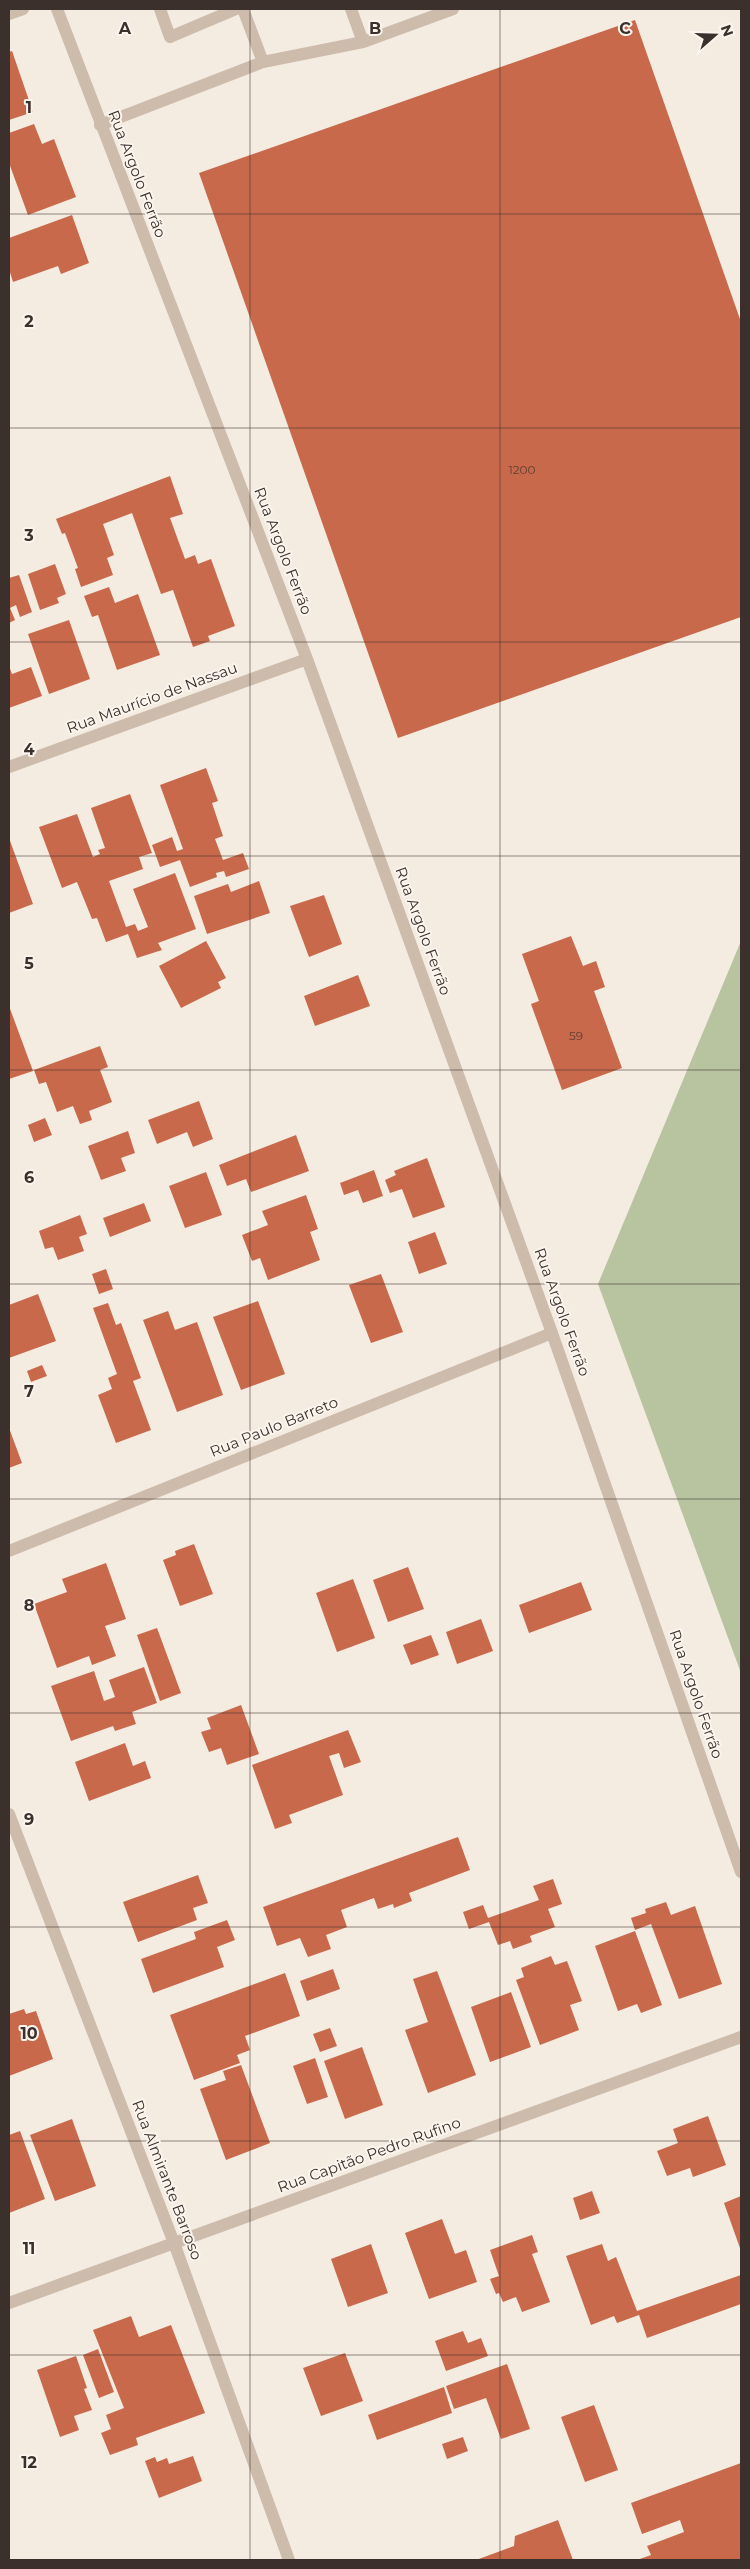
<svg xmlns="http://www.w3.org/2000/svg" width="750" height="2569" font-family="Montserrat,sans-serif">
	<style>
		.green { fill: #b8c4a0 }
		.building { fill: #c8694b }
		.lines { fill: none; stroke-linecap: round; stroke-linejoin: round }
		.service { stroke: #cdbbac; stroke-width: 12 }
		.minor { stroke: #cdbbac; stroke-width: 12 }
		.grid { fill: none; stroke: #3b302b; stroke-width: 1; stroke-opacity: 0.55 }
		.labels { text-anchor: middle; stroke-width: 4; stroke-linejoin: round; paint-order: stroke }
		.number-label { font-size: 12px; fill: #5e3e33 }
		.street-label { font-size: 15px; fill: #3b302b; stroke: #fbf5ee }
		.grid-label { font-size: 16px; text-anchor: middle; font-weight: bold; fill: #3b302b; stroke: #fbf5ee; stroke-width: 4; stroke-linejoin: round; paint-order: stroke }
	</style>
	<rect width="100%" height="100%" fill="#f4ebe1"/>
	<path class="green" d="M 741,941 L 741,1673 L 598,1284 Z"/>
	<path class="building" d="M 635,20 L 741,322 L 741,617 L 398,738 L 199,173 Z
		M 12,51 L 33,112 L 9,120 L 9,52 Z
		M 34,124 L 42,144 L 54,139 L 76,197 L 28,215 L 9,163 L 9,133 Z
		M 72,215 L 89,263 L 61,274 L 58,266 L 13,282 L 9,269 L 9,238 Z
		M 170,476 L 183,514 L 170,518 L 185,559 L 195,555 L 198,564 L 211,559 L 235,626 L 208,636 L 210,641 L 193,647 L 173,590 L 161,594 L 132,513 L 103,524 L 114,555 L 107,558 L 113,575 L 81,587 L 75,569 L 78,568 L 65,533 L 62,534 L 56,519 Z
		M 55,564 L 66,594 L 57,598 L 59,603 L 40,610 L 28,574 Z
		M 19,575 L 32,612 L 20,617 L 16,605 L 10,608 L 15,620 L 9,623 L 9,578 Z
		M 109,587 L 115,603 L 138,594 L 160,655 L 117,670 L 98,615 L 92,617 L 84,596 Z
		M 69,620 L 90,679 L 49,694 L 28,634 Z
		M 9,666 L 12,674 L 31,667 L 42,696 L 9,708 Z
		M 206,768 L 218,801 L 212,803 L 223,836 L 215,839 L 223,860 L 243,853 L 249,869 L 226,877 L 224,871 L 216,873 L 217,877 L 190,887 L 180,860 L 160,867 L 152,845 L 172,837 L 177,851 L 183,849 L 160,785 Z
		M 130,794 L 152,853 L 139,857 L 143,869 L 109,881 L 126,927 L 135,924 L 138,931 L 148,927 L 133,889 L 175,873 L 196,929 L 158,943 L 162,950 L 137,958 L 128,934 L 106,942 L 97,918 L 92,919 L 77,882 L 62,888 L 39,827 L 77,814 L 93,857 L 100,854 L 98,850 L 105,848 L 91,808 Z
		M 9,838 L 33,904 L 9,913 Z
		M 259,881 L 270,913 L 207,934 L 194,896 L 228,884 L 231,892 Z
		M 324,895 L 342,944 L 309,957 L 290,906 Z
		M 571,936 L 583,966 L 596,961 L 605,987 L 594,991 L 622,1068 L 562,1090 L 531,1004 L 539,1001 L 522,954 Z
		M 206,941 L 226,978 L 218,982 L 221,988 L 181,1008 L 159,966 Z
		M 358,975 L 370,1006 L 315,1026 L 304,996 Z
		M 9,1006 L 33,1071 L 9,1079 Z
		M 100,1046 L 108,1067 L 100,1070 L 112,1102 L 89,1111 L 92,1120 L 80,1124 L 73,1106 L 57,1112 L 46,1082 L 39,1084 L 34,1070 Z
		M 199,1101 L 213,1139 L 193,1147 L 187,1132 L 157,1144 L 148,1120 Z
		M 45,1118 L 52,1135 L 34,1142 L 28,1125 Z
		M 128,1131 L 135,1153 L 121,1158 L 126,1171 L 101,1180 L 88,1146 Z
		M 296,1135 L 309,1171 L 251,1192 L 246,1179 L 227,1186 L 219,1165 Z
		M 427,1158 L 445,1207 L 413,1218 L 402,1189 L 390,1193 L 385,1180 L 396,1175 L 394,1171 Z
		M 374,1170 L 383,1196 L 363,1203 L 358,1190 L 344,1195 L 340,1183 Z
		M 206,1172 L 222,1215 L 185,1228 L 169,1186 Z
		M 306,1195 L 318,1229 L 310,1232 L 320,1260 L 268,1280 L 260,1258 L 252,1261 L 242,1235 L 268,1225 L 262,1211 Z
		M 144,1203 L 151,1221 L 110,1237 L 103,1218 Z
		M 80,1215 L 87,1234 L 79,1237 L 84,1251 L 58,1260 L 53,1247 L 45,1249 L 39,1231 Z
		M 435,1232 L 447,1264 L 419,1274 L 408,1242 Z
		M 106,1269 L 113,1289 L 99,1294 L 92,1274 Z
		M 381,1274 L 403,1332 L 371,1343 L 349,1285 Z
		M 38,1294 L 56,1341 L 9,1358 L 9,1305 Z
		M 258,1301 L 285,1374 L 241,1390 L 213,1317 Z
		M 108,1303 L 116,1325 L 121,1323 L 141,1378 L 133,1381 L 151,1430 L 116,1443 L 98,1395 L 112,1389 L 108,1378 L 117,1374 L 93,1308 Z
		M 168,1311 L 175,1330 L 197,1322 L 223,1395 L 177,1412 L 143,1320 Z
		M 42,1365 L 47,1376 L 31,1382 L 27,1371 Z
		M 9,1428 L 22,1463 L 9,1468 Z
		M 194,1544 L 213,1594 L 180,1606 L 163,1560 L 176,1555 L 175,1551 Z
		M 106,1563 L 126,1619 L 105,1626 L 116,1656 L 92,1665 L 89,1656 L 57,1668 L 34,1604 L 67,1592 L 62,1579 Z
		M 408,1567 L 424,1609 L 388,1622 L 373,1580 Z
		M 353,1579 L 375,1638 L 337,1652 L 316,1593 Z
		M 581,1582 L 592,1610 L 529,1633 L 519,1605 Z
		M 481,1619 L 493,1651 L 457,1664 L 446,1632 Z
		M 157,1628 L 181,1693 L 160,1701 L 137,1635 Z
		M 431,1635 L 439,1655 L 411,1665 L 403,1645 Z
		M 144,1667 L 157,1703 L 132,1712 L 136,1724 L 115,1731 L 113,1726 L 71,1741 L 51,1686 L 94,1671 L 104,1701 L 115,1697 L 109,1680 Z
		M 241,1705 L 259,1754 L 227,1765 L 221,1748 L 209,1752 L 201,1732 L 211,1729 L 207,1718 Z
		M 348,1730 L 361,1762 L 344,1768 L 339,1753 L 329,1756 L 343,1795 L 289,1815 L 292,1823 L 275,1829 L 252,1765 Z
		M 125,1743 L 133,1766 L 145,1761 L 151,1778 L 89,1801 L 75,1762 Z
		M 458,1837 L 470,1870 L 409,1893 L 412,1901 L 394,1908 L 393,1904 L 378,1909 L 374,1898 L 341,1910 L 347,1927 L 326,1935 L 331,1949 L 308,1957 L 300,1938 L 277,1946 L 263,1907 Z
		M 198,1875 L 208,1903 L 193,1908 L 197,1920 L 138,1942 L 123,1902 Z
		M 553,1879 L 562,1904 L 548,1909 L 555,1927 L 530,1936 L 532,1942 L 513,1949 L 510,1941 L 498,1945 L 489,1922 L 469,1929 L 463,1912 L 483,1905 L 488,1918 L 539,1900 L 533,1886 Z
		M 666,1902 L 671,1915 L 695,1906 L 722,1984 L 679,1999 L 651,1924 L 635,1930 L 631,1918 L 646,1913 L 645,1909 Z
		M 227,1920 L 235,1940 L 217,1947 L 224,1967 L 153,1993 L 141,1959 L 196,1939 L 194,1932 Z
		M 635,1931 L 662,2005 L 641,2013 L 637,2004 L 618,2011 L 595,1946 Z
		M 551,1956 L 555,1965 L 567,1961 L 582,2001 L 570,2005 L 579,2030 L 540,2045 L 516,1980 L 524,1977 L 521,1968 Z
		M 333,1969 L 340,1989 L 307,2001 L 300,1981 Z
		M 437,1971 L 476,2075 L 428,2093 L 405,2030 L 428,2022 L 413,1979 Z
		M 285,1973 L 300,2016 L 245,2036 L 250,2050 L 237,2055 L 240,2063 L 194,2080 L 170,2015 Z
		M 511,1992 L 531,2047 L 490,2062 L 471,2007 Z
		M 24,2009 L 26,2014 L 36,2011 L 53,2059 L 9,2076 L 9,2014 Z
		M 330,2028 L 337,2046 L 320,2052 L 313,2034 Z
		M 362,2047 L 383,2105 L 345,2119 L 324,2061 Z
		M 315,2058 L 328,2097 L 307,2104 L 293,2066 Z
		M 241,2065 L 270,2143 L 226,2160 L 200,2089 L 226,2080 L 223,2071 Z
		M 708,2116 L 726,2165 L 693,2177 L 690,2168 L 667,2176 L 657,2151 L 678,2143 L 673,2129 Z
		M 72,2119 L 96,2186 L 55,2201 L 30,2135 Z
		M 20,2131 L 45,2199 L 9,2213 L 9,2135 Z
		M 592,2191 L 600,2213 L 580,2220 L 573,2198 Z
		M 741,2196 L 741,2251 L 724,2203 Z
		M 442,2219 L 455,2254 L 466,2250 L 477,2282 L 429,2299 L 405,2233 Z
		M 532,2235 L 538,2252 L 532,2254 L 550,2302 L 522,2312 L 516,2297 L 503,2302 L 499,2293 L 496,2294 L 490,2279 L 499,2276 L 490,2250 Z
		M 371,2244 L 388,2293 L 348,2307 L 331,2259 Z
		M 602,2244 L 608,2261 L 616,2257 L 637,2311 L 741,2275 L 741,2304 L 647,2338 L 639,2315 L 617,2323 L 614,2316 L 591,2325 L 566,2256 Z
		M 131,2316 L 139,2337 L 171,2325 L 205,2413 L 136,2438 L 138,2445 L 110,2455 L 101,2433 L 111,2429 L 106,2415 L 124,2408 L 93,2330 Z
		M 463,2331 L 468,2343 L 481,2338 L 488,2356 L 446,2371 L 435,2341 Z
		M 98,2349 L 114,2392 L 99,2398 L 83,2355 Z
		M 345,2353 L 363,2401 L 321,2416 L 303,2368 Z
		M 76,2356 L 87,2388 L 84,2389 L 92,2410 L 74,2416 L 79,2430 L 60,2437 L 37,2370 Z
		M 507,2364 L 530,2429 L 501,2439 L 486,2398 L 454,2409 L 446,2386 Z
		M 444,2387 L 452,2413 L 377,2440 L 368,2415 Z
		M 594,2405 L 618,2470 L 585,2482 L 561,2417 Z
		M 463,2437 L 468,2451 L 447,2459 L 442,2444 Z
		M 193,2456 L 202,2481 L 159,2498 L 145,2461 L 155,2457 L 157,2462 L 167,2458 L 169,2464 Z
		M 741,2463 L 741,2560 L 637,2560 L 651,2555 L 647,2546 L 684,2532 L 680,2520 L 642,2534 L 631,2503 Z
		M 558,2520 L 573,2560 L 476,2560 L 514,2546 L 515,2536 Z"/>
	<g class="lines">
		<path class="service" d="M 160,9 L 170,37 L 236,9
			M 243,9 L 263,62
			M 351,9 L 363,42
			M 100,125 L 263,62 L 363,42 L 453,9"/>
		<path class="minor" d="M 57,9 L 307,659 L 552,1333 L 741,1872
			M 9,14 L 23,9
			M 9,767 L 307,659
			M 9,1551 L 552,1333
			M 9,1814 L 174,2243 L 289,2560
			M 9,2303 L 741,2037"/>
	</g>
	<path class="grid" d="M 250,9 L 250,2560M 500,9 L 500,2560M 9,214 L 741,214M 9,428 L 741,428M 9,642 L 741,642M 9,856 L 741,856M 9,1070 L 741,1070M 9,1284 L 741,1284M 9,1499 L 741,1499M 9,1713 L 741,1713M 9,1927 L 741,1927M 9,2141 L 741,2141M 9,2355 L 741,2355"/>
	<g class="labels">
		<g class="number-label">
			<text x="522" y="474">1200</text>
			<text x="576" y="1040">59</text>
		</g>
		<g class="street-label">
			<text transform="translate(137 174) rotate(69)" y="5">Rua Argolo Ferrão</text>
			<text transform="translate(283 551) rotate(69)" y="5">Rua Argolo Ferrão</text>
			<text transform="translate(152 698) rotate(-20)" y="5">Rua Maurício de Nassau</text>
			<text transform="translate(423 931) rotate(70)" y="5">Rua Argolo Ferrão</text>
			<text transform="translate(562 1312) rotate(70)" y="5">Rua Argolo Ferrão</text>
			<text transform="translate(274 1427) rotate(-22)" y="5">Rua Paulo Barreto</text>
			<text transform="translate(696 1694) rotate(71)" y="5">Rua Argolo Ferrão</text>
			<text transform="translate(369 2155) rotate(-20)" y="5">Rua Capitão Pedro Rufino</text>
			<text transform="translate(167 2180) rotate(69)" y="5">Rua Almirante Barroso</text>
		</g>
	</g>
	<g class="grid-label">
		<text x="125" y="34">A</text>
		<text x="375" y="34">B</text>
		<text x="625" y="34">C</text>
		<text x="29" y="113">1</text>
		<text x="29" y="327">2</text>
		<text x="29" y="541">3</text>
		<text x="29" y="755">4</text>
		<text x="29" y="969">5</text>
		<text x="29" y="1183">6</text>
		<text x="29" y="1397">7</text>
		<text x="29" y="1611">8</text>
		<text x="29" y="1825">9</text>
		<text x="29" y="2039">10</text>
		<text x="29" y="2254">11</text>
		<text x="29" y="2468">12</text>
	</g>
	<rect width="750" height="2569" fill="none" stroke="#3b302b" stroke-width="20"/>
	<g transform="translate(715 35) rotate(70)" stroke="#fbf5ee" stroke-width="4" paint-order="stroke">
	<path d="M0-4L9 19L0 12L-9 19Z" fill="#3b302b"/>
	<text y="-8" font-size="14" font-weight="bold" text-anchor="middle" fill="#3b302b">N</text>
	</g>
</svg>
